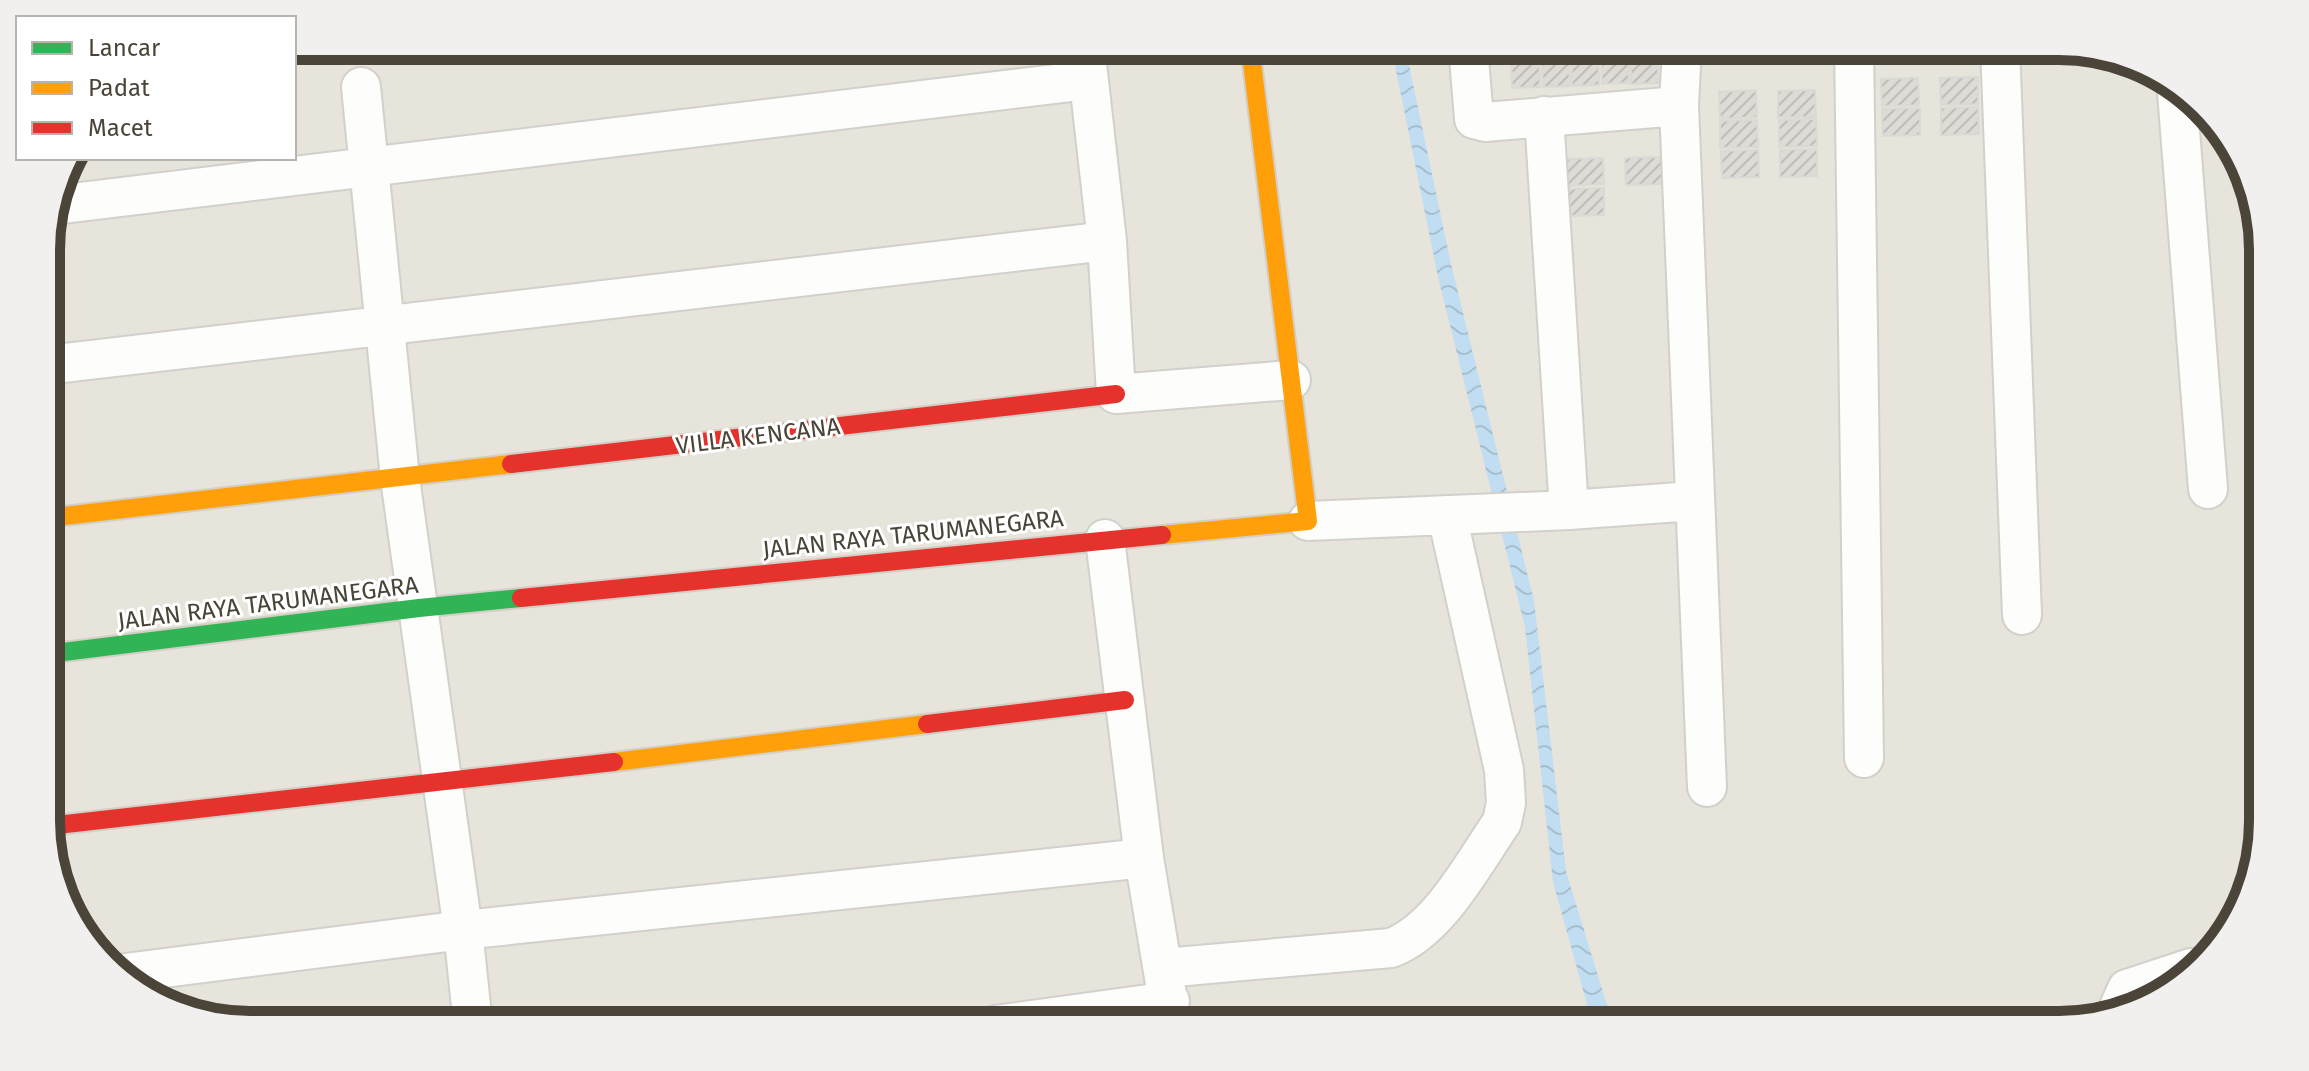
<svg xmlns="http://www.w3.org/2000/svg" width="2309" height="1071" font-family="'Fira Sans',sans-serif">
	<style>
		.residential { fill: #e7e4dc }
		.water { fill: url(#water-waves) }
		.building { fill: url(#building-hatch); stroke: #dcd9d4; stroke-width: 2 }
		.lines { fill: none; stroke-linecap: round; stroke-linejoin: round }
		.street-casing { stroke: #d2d0cb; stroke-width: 42 }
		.fast-casing { stroke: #d3cfc5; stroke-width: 22 }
		.slow-casing { stroke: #d3cfc5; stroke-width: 22 }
		.jam-casing { stroke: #d3cfc5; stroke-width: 22 }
		.street { stroke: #fdfdfc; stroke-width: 38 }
		.fast { stroke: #30b455; stroke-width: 18 }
		.slow { stroke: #ff9f0a; stroke-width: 18 }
		.jam { stroke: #e5322d; stroke-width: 18 }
		.labels { text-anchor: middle; stroke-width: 6; stroke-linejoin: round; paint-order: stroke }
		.street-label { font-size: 24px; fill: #4b4439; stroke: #fff }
		.rim { fill: none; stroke: #4b4439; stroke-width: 10 }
	</style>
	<defs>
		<pattern id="water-waves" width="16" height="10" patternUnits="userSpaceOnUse" patternTransform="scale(2)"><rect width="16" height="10" fill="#c0ddf1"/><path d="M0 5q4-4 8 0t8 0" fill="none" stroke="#a6bfcf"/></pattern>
		<pattern id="building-hatch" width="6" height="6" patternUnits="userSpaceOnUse" patternTransform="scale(2)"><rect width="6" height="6" fill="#dedbd6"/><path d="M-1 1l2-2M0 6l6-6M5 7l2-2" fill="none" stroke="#c0bdb8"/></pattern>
	</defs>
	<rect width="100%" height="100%" fill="#f4f2ee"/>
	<path class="residential" d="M 294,46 L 2059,46 L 2137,62 L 2221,126 L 2261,224 L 2263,821 L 2247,899 L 2173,990 L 2072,1025 L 250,1025 L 172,1009 L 88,945 L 48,848 L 46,236 L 68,158 L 294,158 Z"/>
	<path class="water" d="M 1391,46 L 1405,46 L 1451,264 L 1534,601 L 1566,871 L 1613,1025 L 1593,1025 L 1592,1022 L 1553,882 L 1525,627 L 1438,277 Z"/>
	<path class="building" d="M 1628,46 L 1629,83 L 1602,84 L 1601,47 Z
		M 1631,46 L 1658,46 L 1658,83 L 1631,84 Z
		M 1598,48 L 1599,85 L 1572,86 L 1571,49 Z
		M 1541,49 L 1568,49 L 1570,86 L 1543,87 Z
		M 1539,50 L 1540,87 L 1512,88 L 1511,51 Z
		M 1978,77 L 1978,104 L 1941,105 L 1940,78 Z
		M 1918,78 L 1919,105 L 1882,106 L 1881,79 Z
		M 1756,90 L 1757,117 L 1720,119 L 1719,92 Z
		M 1815,90 L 1816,117 L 1778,117 L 1778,91 Z
		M 1978,107 L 1979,134 L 1941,135 L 1941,108 Z
		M 1920,108 L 1920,135 L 1883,136 L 1882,109 Z
		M 1816,119 L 1817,146 L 1779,147 L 1779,120 Z
		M 1757,120 L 1758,147 L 1720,148 L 1720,121 Z
		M 1817,149 L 1817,176 L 1780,177 L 1780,150 Z
		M 1758,150 L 1759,177 L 1722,178 L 1721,151 Z
		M 1662,157 L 1663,184 L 1626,185 L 1625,158 Z
		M 1603,158 L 1604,184 L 1566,186 L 1566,159 Z
		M 1604,188 L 1604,215 L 1567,216 L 1567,189 Z"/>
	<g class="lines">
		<g class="street-casing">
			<path id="street" d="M 1085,46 L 1107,241 L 1116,394 L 1291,380
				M 1468,46 L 1474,119 L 1485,122 L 1679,106
				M 1682,46 L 1679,106 L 1707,787
				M 1854,46 L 1864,758
				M 2000,46 L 2022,615
				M 361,87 L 400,478 L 463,930 L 473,1025
				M 2177,92 L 2208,489
				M 1544,116 L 1569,510
				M 55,205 L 1088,80
				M 47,365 L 1107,241
				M 1308,521 L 1569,510 L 1693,501
				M 1105,539 L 1144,858 L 1172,1025
				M 1164,968 L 1391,948 C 1439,930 1473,864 1502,822 L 1506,803 L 1504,770 L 1447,515
				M 125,973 L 463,930 L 1144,858
				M 2118,1009 L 2127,989 L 2191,968
				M 995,1025 L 1170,1001"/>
		</g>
		<g class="fast-casing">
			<path id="fast" d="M 47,654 L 419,608 L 521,598"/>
		</g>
		<g class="slow-casing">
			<path id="slow" d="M 47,518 L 511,464
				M 1162,535 L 1308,521 L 1250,46
				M 614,762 L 927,724"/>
		</g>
		<g class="jam-casing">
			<path id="jam" d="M 511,464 L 1116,394
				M 521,598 L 1162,535
				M 927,724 L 1125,700
				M 48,826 L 614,762"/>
		</g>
		<use href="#street" class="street"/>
		<use href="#fast" class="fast"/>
		<use href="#slow" class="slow"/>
		<use href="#jam" class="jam"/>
	</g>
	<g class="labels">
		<g class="street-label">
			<text transform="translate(758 436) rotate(-7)" y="8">VILLA KENCANA</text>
			<text transform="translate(913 534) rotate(-6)" y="8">JALAN RAYA TARUMANEGARA</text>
			<text transform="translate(268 603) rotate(-7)" y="8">JALAN RAYA TARUMANEGARA</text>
		</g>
	</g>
	<path d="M0 0H2309V1071H0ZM250 60H2059A190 190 0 0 1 2249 250V821A190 190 0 0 1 2059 1011H250A190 190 0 0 1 60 821V250A190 190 0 0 1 250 60Z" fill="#f1f0ef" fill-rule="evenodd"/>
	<path class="rim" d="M250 60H2059A190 190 0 0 1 2249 250V821A190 190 0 0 1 2059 1011H250A190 190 0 0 1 60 821V250A190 190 0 0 1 250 60Z"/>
	<rect x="16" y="16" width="280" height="144" fill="#ffffff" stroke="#b7b4b0" stroke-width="2"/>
	<rect x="32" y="42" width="40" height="12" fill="#30b455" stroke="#b7b4b0" stroke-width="2"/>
	<text x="88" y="56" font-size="24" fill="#4b4439">Lancar</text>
	<rect x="32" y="82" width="40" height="12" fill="#ff9f0a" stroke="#b7b4b0" stroke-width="2"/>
	<text x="88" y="96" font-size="24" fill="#4b4439">Padat</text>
	<rect x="32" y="122" width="40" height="12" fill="#e5322d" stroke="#b7b4b0" stroke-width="2"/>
	<text x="88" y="136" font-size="24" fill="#4b4439">Macet</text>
</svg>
